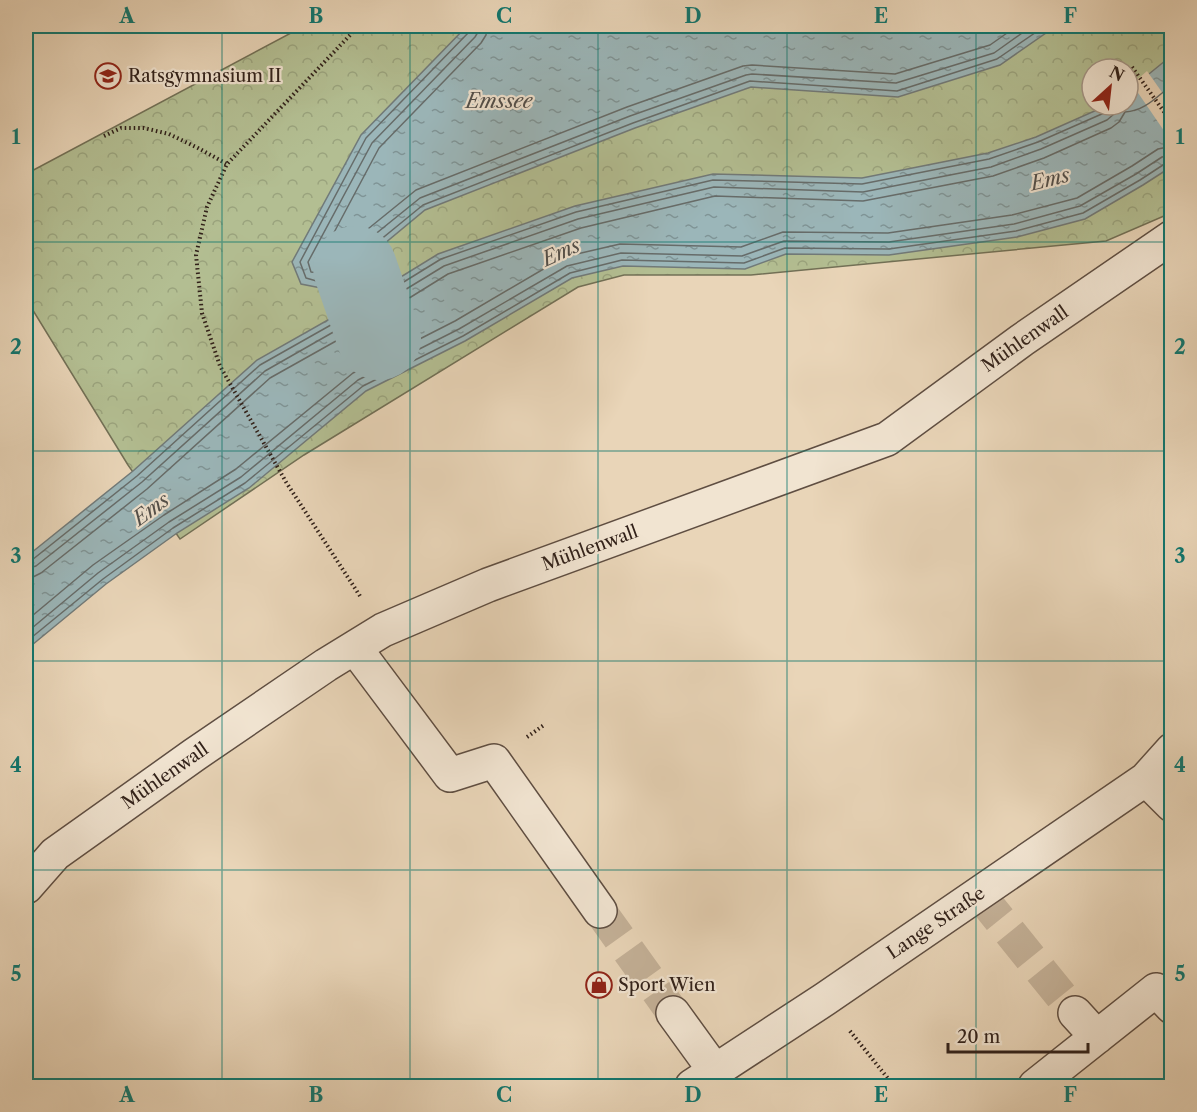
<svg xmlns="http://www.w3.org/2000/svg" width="1197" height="1112" font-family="'Libre Caslon Text',serif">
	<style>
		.forest { fill: url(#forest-crowns); stroke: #727056; stroke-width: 1.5; fill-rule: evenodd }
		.water { fill: url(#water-ripples); stroke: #717a79; stroke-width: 1.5 }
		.pier { fill: #e9d5b8 }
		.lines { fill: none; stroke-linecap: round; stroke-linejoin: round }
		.shore { stroke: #666c6a; stroke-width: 1.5 }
		.river { stroke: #9bb6b9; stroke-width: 84 }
		.minor-tunnel { stroke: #c4b198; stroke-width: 33; stroke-dasharray: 33 16; stroke-linecap: butt }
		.minor-casing { stroke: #5f4e42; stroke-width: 36 }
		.path { stroke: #31211a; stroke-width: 4; stroke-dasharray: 1.5 3; stroke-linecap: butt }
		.minor { stroke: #f1e4d1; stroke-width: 33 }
		.grid { fill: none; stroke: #0f766e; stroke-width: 1.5; stroke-opacity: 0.55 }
		.labels { text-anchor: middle; stroke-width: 4.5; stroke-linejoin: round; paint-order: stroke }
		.poi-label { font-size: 18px; fill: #31211a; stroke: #f1e4d1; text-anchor: start }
		.street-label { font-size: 18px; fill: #31211a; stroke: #f1e4d1 }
		.water-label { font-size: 20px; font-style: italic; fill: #514e4a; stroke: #f1e4d1 }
		.neatline { fill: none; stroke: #0f766e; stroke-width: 2 }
		.grid-label { font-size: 20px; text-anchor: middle; font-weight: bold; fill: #0f766e }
	</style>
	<defs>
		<pattern id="forest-crowns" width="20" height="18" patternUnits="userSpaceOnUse" patternTransform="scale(1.5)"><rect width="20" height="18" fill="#b3be92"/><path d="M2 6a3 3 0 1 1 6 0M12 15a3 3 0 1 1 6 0" fill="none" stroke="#9aa37d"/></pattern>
		<pattern id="water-ripples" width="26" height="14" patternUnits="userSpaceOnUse" patternTransform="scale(1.5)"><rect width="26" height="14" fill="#9bb6b9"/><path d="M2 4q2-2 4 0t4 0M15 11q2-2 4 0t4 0" fill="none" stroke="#7f9496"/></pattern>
	</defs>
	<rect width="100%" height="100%" fill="#e9d5b8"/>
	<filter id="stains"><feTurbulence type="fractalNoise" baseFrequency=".00333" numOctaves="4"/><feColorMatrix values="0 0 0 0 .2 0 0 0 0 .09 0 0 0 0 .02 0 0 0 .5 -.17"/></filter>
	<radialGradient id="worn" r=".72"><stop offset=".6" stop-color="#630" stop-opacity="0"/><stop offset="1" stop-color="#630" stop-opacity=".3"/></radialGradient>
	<path class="forest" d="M 304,26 L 1171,26 L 1171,213 L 1106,241 L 751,275 L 624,275 L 578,287 L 304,455 L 180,539 L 128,465 L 26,299 L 26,174 ZM 1092,69 L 1128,69 L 1128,105 L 1092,105 Z"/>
	<path class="water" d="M 467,26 L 1056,26 L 1000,65 L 898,97 L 751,87 L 635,128 L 425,210 L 355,268 L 321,288 L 301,284 L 292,262 L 361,135 Z
		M 1171,56 L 1171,167 L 1143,185 L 1085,219 L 1017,237 L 889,255 L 786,254 L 745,269 L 623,266 L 572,278 L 465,341 L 366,391 L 249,488 L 177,533 L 106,584 L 26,650 L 26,557 L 133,471 L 257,360 L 365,299 L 438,254 L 575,206 L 713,174 L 862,178 L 988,153 L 1036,137 L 1108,105 L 1128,105 L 1128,91 Z"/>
	<path class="pier" d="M 1147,71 L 1171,105 L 1171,141 L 1132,84 Z"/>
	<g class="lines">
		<path class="shore" d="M 471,26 L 469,32 L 366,138 L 300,262 L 306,278 L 320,282 L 352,263 L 423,205 L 633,123 L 750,81 L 897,91 L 997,59 L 1045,26
			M 478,26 L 478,32 L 475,37 L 372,143 L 308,262 L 311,272 L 320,273 L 347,257 L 420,198 L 630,116 L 746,75 L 752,74 L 896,83 L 994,53 L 1032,26
			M 487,26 L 486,35 L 481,43 L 379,148 L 322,255 L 323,259 L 326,259 L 342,250 L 416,190 L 627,107 L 743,66 L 752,65 L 895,74 L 990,45 L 1017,26
			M 26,561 L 32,560 L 137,476 L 260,365 L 368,304 L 441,259 L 576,212 L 713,180 L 862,184 L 989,159 L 1038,142 L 1104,113 L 1107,110 L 1108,105
			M 26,569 L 36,566 L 142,482 L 265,371 L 372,310 L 444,266 L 578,219 L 714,187 L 863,192 L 991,167 L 1041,149 L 1107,120 L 1114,114 L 1116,105
			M 26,578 L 33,577 L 41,573 L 147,489 L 270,378 L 377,318 L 448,274 L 581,228 L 715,196 L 863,201 L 993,176 L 1044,158 L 1111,128 L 1119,122 L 1125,112 C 1145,111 1156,97 1172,85
			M 26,621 L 93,565 L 164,515 L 236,469 L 353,373 L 455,321 L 564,257 L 620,244 L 741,247 L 783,232 L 888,233 L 1012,215 L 1077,198 L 1132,166 L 1158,149 L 1172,146
			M 26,633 L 98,573 L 169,522 L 241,477 L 358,380 L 459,329 L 567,266 L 621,253 L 742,256 L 784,241 L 889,242 L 1014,224 L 1080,206 L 1136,174 L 1162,157 L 1172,155
			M 26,642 L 103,579 L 173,528 L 245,483 L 363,386 L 463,336 L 570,273 L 622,260 L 744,263 L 785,248 L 889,249 L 1016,231 L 1083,213 L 1140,180 L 1166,163 L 1172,163"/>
		<path class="river" d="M 355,268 L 379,338"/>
		<path class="minor-tunnel" d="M 979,894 L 1075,1013
			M 600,911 L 673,1013"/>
		<g class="minor-casing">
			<path id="minor" d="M 355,648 L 450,775 L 494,761 L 600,911
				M 1146,779 L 1172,805
				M 26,887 L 55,854 L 194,755 L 326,665 L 383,630 L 488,585 L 887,439 L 1022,340 L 1172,237
				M 673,1013 L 715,1071
				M 1075,1013 L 1097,1037
				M 692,1086 L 825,999 L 1146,779 L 1172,750
				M 1035,1086 L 1156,990 L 1172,1007"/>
		</g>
		<path class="path" d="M 1132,67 L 1172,123
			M 104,136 L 121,128 L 144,128 L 169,134 L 198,148 L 227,164
			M 360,596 L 286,482 L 220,366 L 202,313 L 196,255 L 207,207 L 227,164 L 354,31 L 362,26
			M 527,737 L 544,725
			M 850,1031 L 894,1086"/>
		<use href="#minor" class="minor"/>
	</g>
	<path class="grid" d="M 222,26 L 222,1086M 410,26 L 410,1086M 598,26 L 598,1086M 787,26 L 787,1086M 976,26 L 976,1086M 26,242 L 1172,242M 26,451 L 1172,451M 26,661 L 1172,661M 26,870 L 1172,870"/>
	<defs>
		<g id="school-ring" transform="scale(1.35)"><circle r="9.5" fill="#f1e4d1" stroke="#8f2418" stroke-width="1.5"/><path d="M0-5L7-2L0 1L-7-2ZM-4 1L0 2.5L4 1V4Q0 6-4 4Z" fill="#8f2418"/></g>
		<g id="shop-ring" transform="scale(1.35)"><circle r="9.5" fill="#f1e4d1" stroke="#8f2418" stroke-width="1.5"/><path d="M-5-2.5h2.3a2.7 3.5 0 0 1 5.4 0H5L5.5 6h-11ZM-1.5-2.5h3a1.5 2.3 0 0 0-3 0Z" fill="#8f2418"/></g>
	</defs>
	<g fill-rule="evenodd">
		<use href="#school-ring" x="108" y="76"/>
		<use href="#shop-ring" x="599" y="985"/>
	</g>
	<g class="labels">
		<g class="poi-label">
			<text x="128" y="82">Ratsgymnasium II</text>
			<text x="618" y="991">Sport Wien</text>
		</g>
		<g class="street-label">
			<text transform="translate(1025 339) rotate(-35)" y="6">Mühlenwall</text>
			<text transform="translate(590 548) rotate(-20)" y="6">Mühlenwall</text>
			<text transform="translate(165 776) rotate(-35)" y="6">Mühlenwall</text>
			<text transform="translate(936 923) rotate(-34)" y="6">Lange Straße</text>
		</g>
		<g class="water-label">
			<text x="499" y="108">Emssee</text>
			<text transform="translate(1050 179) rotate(-14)" y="7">Ems</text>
			<text transform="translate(561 252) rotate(-25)" y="7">Ems</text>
			<text transform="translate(151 509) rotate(-37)" y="7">Ems</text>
		</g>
	</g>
	<rect width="1197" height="1112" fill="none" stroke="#e9d5b8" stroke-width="66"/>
	<g transform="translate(1110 87) rotate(27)"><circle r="28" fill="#f1e4d1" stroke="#a49688" stroke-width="1.5"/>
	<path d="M0-4.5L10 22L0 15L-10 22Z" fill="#8f2418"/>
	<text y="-9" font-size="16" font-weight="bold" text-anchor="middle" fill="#31211a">N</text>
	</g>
	<path d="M948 1043v9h140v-9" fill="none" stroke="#31211a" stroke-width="3"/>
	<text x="957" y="1043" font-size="18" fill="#31211a" stroke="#f1e4d1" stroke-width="4.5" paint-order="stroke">20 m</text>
	<rect x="33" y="33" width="1131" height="1046" class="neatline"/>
	<g class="grid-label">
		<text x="127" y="23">A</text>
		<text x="316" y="23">B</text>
		<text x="504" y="23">C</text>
		<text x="693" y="23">D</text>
		<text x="881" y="23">E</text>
		<text x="1070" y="23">F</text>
		<text x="16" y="144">1</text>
		<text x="1180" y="144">1</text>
		<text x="16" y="354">2</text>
		<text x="1180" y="354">2</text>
		<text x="16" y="563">3</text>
		<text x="1180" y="563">3</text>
		<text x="16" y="772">4</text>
		<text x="1180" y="772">4</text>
		<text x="16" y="981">5</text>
		<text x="1180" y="981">5</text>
		<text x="127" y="1102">A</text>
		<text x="316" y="1102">B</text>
		<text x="504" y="1102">C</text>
		<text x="693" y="1102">D</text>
		<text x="881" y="1102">E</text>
		<text x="1070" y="1102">F</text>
	</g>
	<rect width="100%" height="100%" filter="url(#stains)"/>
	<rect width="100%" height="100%" fill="url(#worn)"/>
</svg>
